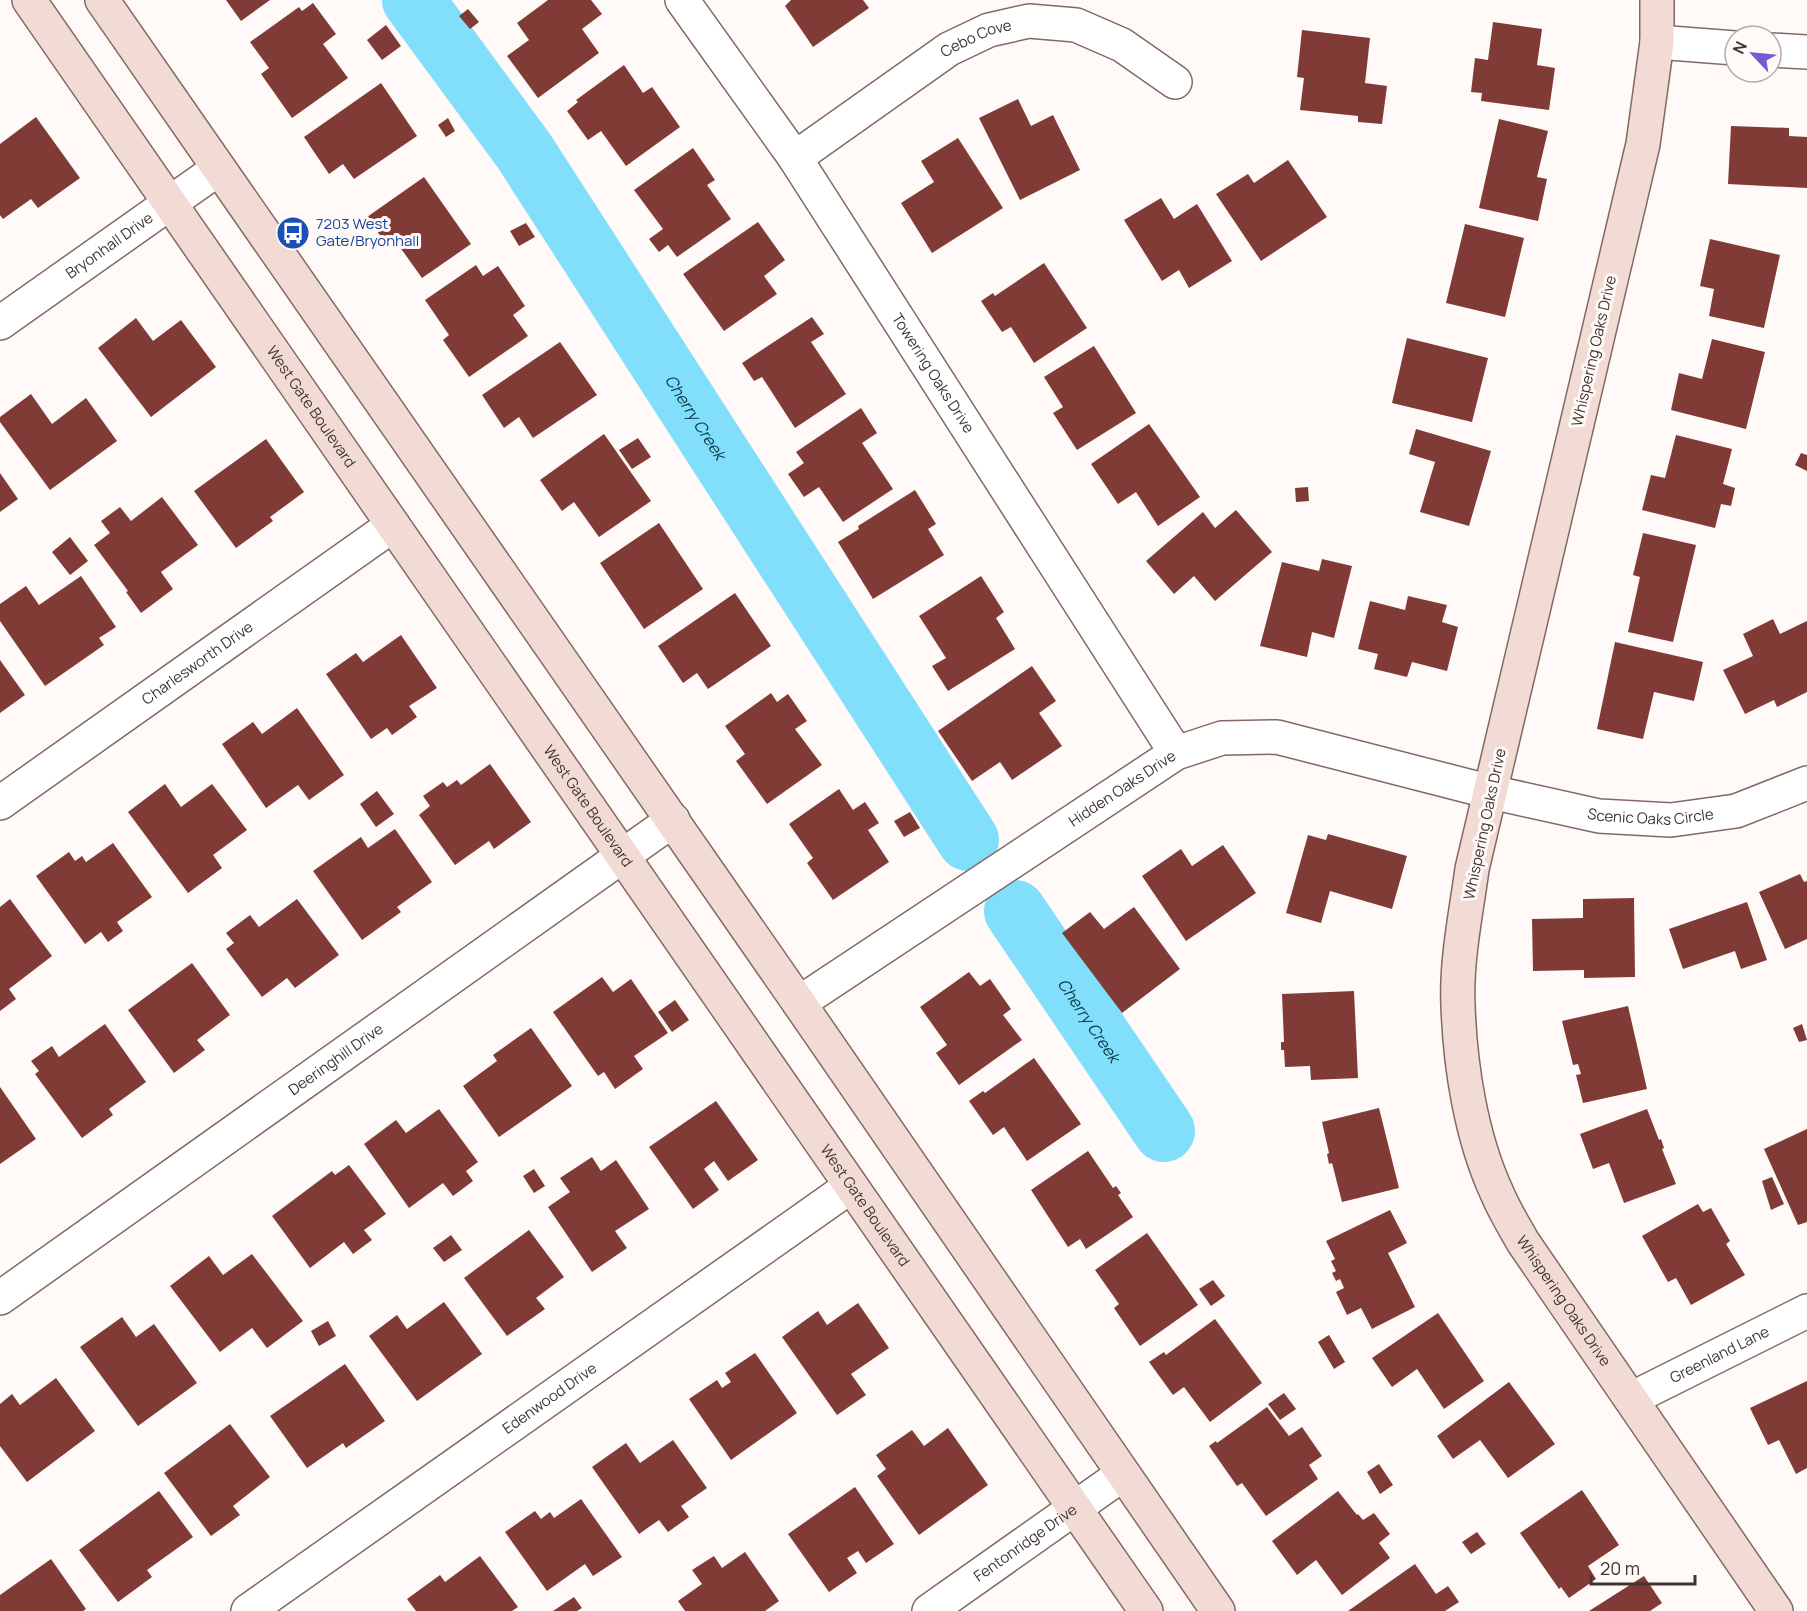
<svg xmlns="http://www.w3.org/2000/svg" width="1807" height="1611" font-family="Manrope,sans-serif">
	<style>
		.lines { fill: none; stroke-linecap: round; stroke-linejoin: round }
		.river { stroke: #81dffc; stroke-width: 62 }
		.building { fill: #813b37 }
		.street-casing { stroke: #826a62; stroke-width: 36 }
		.secondary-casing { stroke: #826a62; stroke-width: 36 }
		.street { stroke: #fff; stroke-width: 33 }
		.secondary { stroke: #f3dbd5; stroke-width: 33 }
		.labels { text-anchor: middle; stroke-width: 6; stroke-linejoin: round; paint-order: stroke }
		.street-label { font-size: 15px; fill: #3f3531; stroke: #fff9f7 }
		.transit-label { font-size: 15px; fill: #164399; stroke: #fff9f7; text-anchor: start }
		.water-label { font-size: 16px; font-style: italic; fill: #0c3845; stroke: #fff9f7 }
	</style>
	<rect width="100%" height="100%" fill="#fff9f7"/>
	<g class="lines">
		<g class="river">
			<path id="s1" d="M 413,0 L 524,151 L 968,840"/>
			<path id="s2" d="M 1015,911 L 1164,1131"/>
		</g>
	</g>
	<path class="building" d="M 226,0 L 270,0 L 241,21 Z
		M 548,0 L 591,0 L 602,14 L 582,29 L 599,53 L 538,98 L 507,56 L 529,40 L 517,23 Z
		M 791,0 L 863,0 L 869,8 L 813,47 L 785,6 Z
		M 313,3 L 336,34 L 323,44 L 348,78 L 292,118 L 261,74 L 269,68 L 250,42 L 299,7 L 302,11 Z
		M 468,9 L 479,22 L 470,29 L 459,16 Z
		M 1493,22 L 1542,29 L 1537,65 L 1555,68 L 1549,110 L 1481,101 L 1482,93 L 1471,92 L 1475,58 L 1488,60 Z
		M 386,25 L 401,46 L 382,60 L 367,40 Z
		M 1302,30 L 1370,38 L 1365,83 L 1387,86 L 1382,124 L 1358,122 L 1358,116 L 1300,110 L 1304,78 L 1297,77 Z
		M 624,65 L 643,93 L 652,87 L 680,127 L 626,166 L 601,131 L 588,140 L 567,111 L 578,102 L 576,100 Z
		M 381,83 L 417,136 L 354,179 L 343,164 L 329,174 L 304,137 Z
		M 1018,99 L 1031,126 L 1053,115 L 1080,170 L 1020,200 L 979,118 Z
		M 36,117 L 80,178 L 38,208 L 31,199 L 3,219 L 0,215 L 0,144 Z
		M 448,118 L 455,131 L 446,137 L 438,125 Z
		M 1499,119 L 1548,131 L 1537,177 L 1547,179 L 1538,221 L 1479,208 Z
		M 1731,126 L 1789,128 L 1789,136 L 1807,137 L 1807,188 L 1728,184 Z
		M 958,138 L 1003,208 L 932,253 L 901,203 L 934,182 L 921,161 Z
		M 693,148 L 715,180 L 707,185 L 731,219 L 677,257 L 668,245 L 659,252 L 649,239 L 663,229 L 634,190 Z
		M 1288,160 L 1327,217 L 1261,261 L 1216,194 L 1248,174 L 1254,183 Z
		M 424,177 L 471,244 L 422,278 L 397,243 L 389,248 L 367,217 Z
		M 1161,198 L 1174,219 L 1197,204 L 1232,261 L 1189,288 L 1179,270 L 1162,281 L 1124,220 Z
		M 758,222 L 785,260 L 764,276 L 777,294 L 724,331 L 683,274 Z
		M 526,223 L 535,237 L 519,246 L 510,231 Z
		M 1465,224 L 1524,238 L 1505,317 L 1446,303 Z
		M 1710,239 L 1780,255 L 1764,328 L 1709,316 L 1714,289 L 1700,286 Z
		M 1044,263 L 1087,328 L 1034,363 L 1011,327 L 1002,332 L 981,301 L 993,293 L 995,296 Z
		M 476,265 L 483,276 L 498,266 L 525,306 L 513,315 L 528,336 L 469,377 L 443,340 L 449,335 L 425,300 Z
		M 812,317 L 824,334 L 811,342 L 846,394 L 795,428 L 762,377 L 754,381 L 742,363 Z
		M 136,318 L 153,341 L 181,320 L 216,367 L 151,417 L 98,348 Z
		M 1407,338 L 1488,358 L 1472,422 L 1392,403 Z
		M 1712,339 L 1765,352 L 1746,429 L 1671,410 L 1679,373 L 1702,379 Z
		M 560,342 L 597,395 L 533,438 L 519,417 L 504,428 L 482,395 Z
		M 1094,346 L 1136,413 L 1077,450 L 1053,413 L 1063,407 L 1044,377 Z
		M 31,394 L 52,424 L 86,398 L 117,441 L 50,490 L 0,422 L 0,417 Z
		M 861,408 L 877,433 L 862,443 L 893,489 L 843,522 L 819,487 L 804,497 L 788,474 L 804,463 L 796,452 Z
		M 1149,424 L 1200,497 L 1158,526 L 1136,492 L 1118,504 L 1091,464 Z
		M 1416,429 L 1491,451 L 1469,526 L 1420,512 L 1435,462 L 1409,454 Z
		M 604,434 L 651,501 L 599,537 L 574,502 L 562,511 L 540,480 Z
		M 1676,435 L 1732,449 L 1723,484 L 1735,488 L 1731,506 L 1721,504 L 1715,528 L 1642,510 L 1651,475 L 1665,478 Z
		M 638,438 L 651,457 L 632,469 L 619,450 Z
		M 266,439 L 304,492 L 270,517 L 273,521 L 236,548 L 194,491 Z
		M 1801,453 L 1807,455 L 1807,471 L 1795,465 Z
		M 0,473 L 18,499 L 0,512 Z
		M 1308,487 L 1309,501 L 1296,502 L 1295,488 Z
		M 915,490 L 936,524 L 928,529 L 944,555 L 873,599 L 838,542 L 859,529 L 858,526 Z
		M 162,497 L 198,545 L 161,572 L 173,589 L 141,613 L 126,592 L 128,591 L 94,545 L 110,533 L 101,521 L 120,507 L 131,521 Z
		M 1236,510 L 1272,552 L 1215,601 L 1194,576 L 1174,594 L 1146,561 L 1203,512 L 1215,528 Z
		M 659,523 L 703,589 L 644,629 L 600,563 Z
		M 1643,533 L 1696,545 L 1673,642 L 1628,632 L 1640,577 L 1633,575 Z
		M 70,537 L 88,561 L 70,575 L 52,552 Z
		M 1322,559 L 1352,566 L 1334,638 L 1312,632 L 1307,657 L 1260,646 L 1282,562 L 1319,571 Z
		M 81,576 L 116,627 L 99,638 L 104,645 L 45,686 L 0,621 L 0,604 L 26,586 L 39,605 Z
		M 981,576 L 1004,612 L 996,618 L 1015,649 L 948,691 L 932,666 L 946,658 L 919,616 Z
		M 735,593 L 771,646 L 708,689 L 697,673 L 683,683 L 658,646 Z
		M 1408,596 L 1447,605 L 1442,622 L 1458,627 L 1447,671 L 1412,662 L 1407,677 L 1374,669 L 1378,654 L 1358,649 L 1370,601 L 1405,610 Z
		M 1773,619 L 1780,634 L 1807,621 L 1807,692 L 1777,707 L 1774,700 L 1745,714 L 1723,670 L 1753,656 L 1743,634 Z
		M 401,635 L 437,688 L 409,706 L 417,717 L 392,735 L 387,728 L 371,739 L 326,674 L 356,653 L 363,662 Z
		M 1615,642 L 1703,662 L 1694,701 L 1654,692 L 1643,739 L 1597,729 Z
		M 0,660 L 25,695 L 0,713 Z
		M 1032,666 L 1056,701 L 1039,713 L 1062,746 L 1012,780 L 1000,762 L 972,781 L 938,731 Z
		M 771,693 L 777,702 L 788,694 L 807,721 L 795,729 L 822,765 L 767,804 L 736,761 L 745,754 L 725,726 Z
		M 297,708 L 344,775 L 309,800 L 298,785 L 266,808 L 222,744 L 253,722 L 262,734 Z
		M 490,764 L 531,822 L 494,849 L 489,841 L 455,865 L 419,815 L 430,806 L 423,796 L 443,782 L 447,787 L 457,780 L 461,785 Z
		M 165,784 L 181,807 L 212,784 L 247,830 L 213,855 L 222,868 L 188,893 L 128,812 Z
		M 839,789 L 853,810 L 865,802 L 879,823 L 868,830 L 889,862 L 833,900 L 807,863 L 813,858 L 789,824 Z
		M 377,791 L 394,814 L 376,827 L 360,804 Z
		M 910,812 L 920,828 L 904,837 L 894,821 Z
		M 395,829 L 432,882 L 397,907 L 401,912 L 362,940 L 313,871 L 361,837 L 368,848 Z
		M 1328,834 L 1407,856 L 1392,909 L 1330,891 L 1321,923 L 1286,913 L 1308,835 L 1326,840 Z
		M 113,843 L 152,897 L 117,922 L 123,931 L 108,942 L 101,932 L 85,944 L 36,876 L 69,852 L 75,861 L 82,856 L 86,862 Z
		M 1223,845 L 1256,893 L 1186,941 L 1142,876 L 1181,849 L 1192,866 Z
		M 1800,874 L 1804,882 L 1807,881 L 1807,939 L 1785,949 L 1759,892 Z
		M 1634,898 L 1635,977 L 1584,978 L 1584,970 L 1533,971 L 1532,919 L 1583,918 L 1583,899 Z
		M 10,899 L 52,956 L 9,989 L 16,999 L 0,1011 L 0,907 Z
		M 297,899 L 339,955 L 295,988 L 287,978 L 262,997 L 226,949 L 234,943 L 226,933 L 250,915 L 259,927 Z
		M 1747,902 L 1767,960 L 1741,969 L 1735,951 L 1683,969 L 1669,929 Z
		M 1134,907 L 1180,969 L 1122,1013 L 1062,933 L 1090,912 L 1104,929 Z
		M 192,963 L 230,1015 L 197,1040 L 205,1050 L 174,1073 L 128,1010 Z
		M 969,972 L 980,986 L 990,979 L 1011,1009 L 1003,1015 L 1022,1040 L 959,1085 L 936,1053 L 947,1045 L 920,1007 Z
		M 602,977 L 613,992 L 631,979 L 668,1033 L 634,1056 L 643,1069 L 615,1089 L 604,1072 L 598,1076 L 553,1012 Z
		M 1354,991 L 1358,1078 L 1311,1080 L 1310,1066 L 1285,1067 L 1284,1050 L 1281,1050 L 1281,1042 L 1284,1042 L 1282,994 Z
		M 675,1000 L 689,1020 L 672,1032 L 658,1012 Z
		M 1628,1006 L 1647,1089 L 1583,1103 L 1576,1075 L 1581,1074 L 1578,1064 L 1573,1065 L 1562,1021 Z
		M 105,1024 L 146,1082 L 109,1109 L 113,1115 L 82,1138 L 35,1074 L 39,1071 L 31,1061 L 52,1046 L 59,1057 Z
		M 1802,1024 L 1807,1040 L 1799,1042 L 1793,1028 Z
		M 531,1028 L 572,1086 L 499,1137 L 463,1086 L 497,1061 L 493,1055 Z
		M 1034,1058 L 1081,1124 L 1027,1161 L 1004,1127 L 993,1135 L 969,1101 L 983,1091 L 985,1093 Z
		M 0,1087 L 36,1139 L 0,1164 Z
		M 716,1101 L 758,1160 L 728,1181 L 714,1161 L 704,1169 L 719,1190 L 693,1209 L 649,1147 Z
		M 1379,1108 L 1399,1188 L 1342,1202 L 1332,1163 L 1329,1164 L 1327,1154 L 1329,1153 L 1322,1122 Z
		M 439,1109 L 478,1162 L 466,1171 L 473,1181 L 453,1196 L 443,1183 L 409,1208 L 364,1144 L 396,1120 L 406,1133 Z
		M 1647,1109 L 1659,1140 L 1661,1139 L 1664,1148 L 1662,1149 L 1676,1184 L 1624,1203 L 1609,1163 L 1593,1169 L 1580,1134 Z
		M 1807,1129 L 1807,1222 L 1798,1225 L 1764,1149 Z
		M 1088,1151 L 1113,1188 L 1116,1186 L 1121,1193 L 1118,1195 L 1133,1217 L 1086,1249 L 1080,1239 L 1068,1247 L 1031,1190 Z
		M 592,1157 L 601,1171 L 616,1160 L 649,1209 L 615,1231 L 627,1248 L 592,1272 L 548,1207 L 570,1192 L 560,1178 Z
		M 349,1165 L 386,1214 L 364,1230 L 372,1240 L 353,1254 L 344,1242 L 310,1268 L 272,1216 L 332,1171 L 335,1175 Z
		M 534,1169 L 545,1186 L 534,1193 L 523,1176 Z
		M 1772,1177 L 1784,1204 L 1771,1210 L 1762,1181 Z
		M 1698,1204 L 1703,1212 L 1711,1208 L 1730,1241 L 1726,1244 L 1745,1275 L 1691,1305 L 1676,1278 L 1668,1282 L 1642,1236 Z
		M 1390,1210 L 1407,1243 L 1388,1253 L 1415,1307 L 1372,1329 L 1361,1308 L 1347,1315 L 1336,1292 L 1344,1288 L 1340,1279 L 1336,1281 L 1332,1273 L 1336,1271 L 1331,1261 L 1335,1259 L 1326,1241 Z
		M 529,1230 L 564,1277 L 536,1298 L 545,1309 L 507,1336 L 464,1278 Z
		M 1147,1233 L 1198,1305 L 1140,1346 L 1114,1308 L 1119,1304 L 1095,1270 Z
		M 451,1235 L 462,1250 L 444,1262 L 433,1248 Z
		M 252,1254 L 303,1321 L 267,1348 L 252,1328 L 220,1352 L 170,1286 L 209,1256 L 223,1275 Z
		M 1213,1280 L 1225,1296 L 1211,1306 L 1199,1289 Z
		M 444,1302 L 482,1354 L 417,1401 L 369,1336 L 397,1315 L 407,1329 Z
		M 858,1303 L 889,1348 L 851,1374 L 866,1395 L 837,1415 L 782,1337 L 818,1311 L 827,1325 Z
		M 1438,1313 L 1484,1381 L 1444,1409 L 1417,1369 L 1392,1387 L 1372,1358 Z
		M 122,1317 L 136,1337 L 154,1324 L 197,1383 L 138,1426 L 80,1347 Z
		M 1215,1319 L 1262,1383 L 1210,1422 L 1184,1387 L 1173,1395 L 1149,1362 L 1164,1352 L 1166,1355 Z
		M 328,1321 L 336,1336 L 319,1346 L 311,1331 Z
		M 1329,1335 L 1345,1362 L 1334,1369 L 1318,1342 Z
		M 755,1353 L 797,1413 L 731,1460 L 689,1399 L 717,1380 L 722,1388 L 731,1382 L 725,1373 Z
		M 345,1364 L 385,1421 L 346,1448 L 343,1443 L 307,1468 L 270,1416 Z
		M 56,1378 L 95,1431 L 27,1482 L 0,1446 L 0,1404 L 12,1394 L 20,1405 Z
		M 1807,1381 L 1807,1468 L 1796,1474 L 1779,1440 L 1768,1445 L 1750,1408 Z
		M 1509,1382 L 1555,1444 L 1508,1478 L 1480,1440 L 1453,1459 L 1437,1436 Z
		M 1284,1393 L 1296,1409 L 1280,1420 L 1268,1404 Z
		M 1267,1407 L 1289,1436 L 1302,1427 L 1322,1456 L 1309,1465 L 1318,1479 L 1266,1516 L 1242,1483 L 1237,1486 L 1209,1446 L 1216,1441 L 1217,1443 Z
		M 230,1424 L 270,1477 L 233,1506 L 240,1515 L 211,1536 L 164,1473 Z
		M 948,1428 L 988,1485 L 919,1535 L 877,1476 L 886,1469 L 876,1455 L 912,1430 L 924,1446 Z
		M 673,1440 L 707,1488 L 681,1506 L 689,1517 L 668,1532 L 659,1520 L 639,1534 L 592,1467 L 626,1443 L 640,1463 Z
		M 1379,1464 L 1393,1485 L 1380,1494 L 1367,1472 Z
		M 855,1487 L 894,1544 L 866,1563 L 858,1551 L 847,1558 L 857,1573 L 829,1592 L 788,1534 Z
		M 1582,1490 L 1619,1545 L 1588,1566 L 1596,1579 L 1569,1598 L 1561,1587 L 1559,1589 L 1520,1533 Z
		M 159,1491 L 193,1537 L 147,1570 L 152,1577 L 118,1602 L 79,1550 Z
		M 1338,1491 L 1357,1515 L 1358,1514 L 1363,1520 L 1374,1513 L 1390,1534 L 1379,1543 L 1390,1558 L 1342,1595 L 1316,1560 L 1297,1575 L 1272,1541 Z
		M 581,1499 L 622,1557 L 593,1576 L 585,1564 L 547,1591 L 505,1532 L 535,1511 L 541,1519 L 550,1512 L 554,1518 Z
		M 1477,1532 L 1486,1544 L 1471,1554 L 1462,1542 Z
		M 745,1552 L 779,1601 L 765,1611 L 685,1611 L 678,1601 L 702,1584 L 692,1570 L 714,1556 L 722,1568 Z
		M 480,1556 L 518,1607 L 512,1611 L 416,1611 L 407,1599 L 440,1575 L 445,1582 Z
		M 51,1559 L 86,1609 L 83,1611 L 0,1611 L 0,1595 Z
		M 1415,1564 L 1436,1594 L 1448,1586 L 1459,1602 L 1445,1611 L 1348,1611 Z
		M 1644,1576 L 1662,1603 L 1650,1611 L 1589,1611 Z
		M 574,1597 L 582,1608 L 577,1611 L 553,1611 Z"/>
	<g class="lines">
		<g class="street-casing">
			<g id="street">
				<path id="s3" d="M 682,0 L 795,158 L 1176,753"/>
				<path d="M 1657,42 L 1735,48"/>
				<path d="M 1771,50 L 1807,52"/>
				<path id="s4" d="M 795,158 L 949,49 L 989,30 L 1029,21 L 1076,25 L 1122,45 L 1175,82"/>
				<path id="s5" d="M 0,323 L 218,169"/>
				<path id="s6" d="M 0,803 L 393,525"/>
				<path id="s7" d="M 799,1003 L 1176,753 L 1222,738 L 1277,737 L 1491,792 L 1599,816 L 1671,820 L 1736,811 L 1807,783"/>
				<path id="s8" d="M 0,1298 L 673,820"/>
				<path id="s9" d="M 1631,1399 L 1807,1311"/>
				<path id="s10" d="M 248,1611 L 851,1186"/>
				<path id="s11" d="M 929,1611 L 1123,1474"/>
			</g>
		</g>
		<g class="secondary-casing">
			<g id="secondary">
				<path id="s12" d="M 29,0 L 1146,1611"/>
				<path d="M 102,0 L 799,1003 L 1218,1611"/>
				<path id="s13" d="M 1657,0 L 1657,42 L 1643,144 L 1472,869 C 1466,914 1456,960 1458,1005 C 1460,1066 1471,1137 1497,1193 C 1504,1210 1514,1226 1523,1242 L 1776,1611"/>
			</g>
		</g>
		<use href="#street" class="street"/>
		<use href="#secondary" class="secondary"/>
	</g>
	<defs>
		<g id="bus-disc" transform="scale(1.725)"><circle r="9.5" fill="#1a4fb4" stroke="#fff9f7"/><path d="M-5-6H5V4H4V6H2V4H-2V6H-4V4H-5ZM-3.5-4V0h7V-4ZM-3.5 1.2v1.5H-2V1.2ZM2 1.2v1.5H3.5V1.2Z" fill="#fff"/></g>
	</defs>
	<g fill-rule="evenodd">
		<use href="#bus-disc" x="293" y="233"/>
	</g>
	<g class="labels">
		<g class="street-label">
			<text dy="5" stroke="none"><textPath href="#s4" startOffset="218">Cebo Cove</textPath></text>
			<text dy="5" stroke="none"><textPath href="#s5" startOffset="134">Bryonhall Drive</textPath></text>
			<text transform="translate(1594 351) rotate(-77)" y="5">Whispering Oaks Drive</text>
			<text dy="5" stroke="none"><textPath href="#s3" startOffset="450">Towering Oaks Drive</textPath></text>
			<text dy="5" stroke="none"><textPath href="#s12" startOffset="495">West Gate Boulevard</textPath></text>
			<text dy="5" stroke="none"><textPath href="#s6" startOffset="242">Charlesworth Drive</textPath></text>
			<text dy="5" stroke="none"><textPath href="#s7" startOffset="388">Hidden Oaks Drive</textPath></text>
			<text dy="5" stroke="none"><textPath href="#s12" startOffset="981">West Gate Boulevard</textPath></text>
			<text dy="5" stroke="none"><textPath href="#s7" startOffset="939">Scenic Oaks Circle</textPath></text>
			<text transform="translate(1485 824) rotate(-78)" y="5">Whispering Oaks Drive</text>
			<text dy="5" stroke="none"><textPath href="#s8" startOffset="412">Deeringhill Drive</textPath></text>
			<text dy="5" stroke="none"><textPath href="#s12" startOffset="1467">West Gate Boulevard</textPath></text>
			<text dy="5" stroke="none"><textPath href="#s13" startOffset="1347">Whispering Oaks Drive</textPath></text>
			<text dy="5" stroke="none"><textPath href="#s9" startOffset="99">Greenland Lane</textPath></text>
			<text dy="5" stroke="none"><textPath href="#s10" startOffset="369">Edenwood Drive</textPath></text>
			<text dy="5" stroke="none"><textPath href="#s11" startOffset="118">Fentonridge Drive</textPath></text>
		</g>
		<g class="transit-label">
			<text x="316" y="229">7203 West<tspan x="316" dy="17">Gate/Bryonhall</tspan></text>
		</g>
		<g class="water-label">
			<text dy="6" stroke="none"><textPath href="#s1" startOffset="504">Cherry Creek</textPath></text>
			<text dy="6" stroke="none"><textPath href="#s2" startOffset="132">Cherry Creek</textPath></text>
		</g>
	</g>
	<g transform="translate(1753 54) rotate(296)"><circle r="28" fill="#fff9f7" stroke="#b2aba8" stroke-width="1.5"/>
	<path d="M0-4.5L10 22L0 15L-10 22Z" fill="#735bd5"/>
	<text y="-9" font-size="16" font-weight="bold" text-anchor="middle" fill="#3f3531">N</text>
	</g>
	<path d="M1591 1575v9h104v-9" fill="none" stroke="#3f3531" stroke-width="3"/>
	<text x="1600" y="1575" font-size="18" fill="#3f3531" stroke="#fff9f7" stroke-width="4.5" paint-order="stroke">20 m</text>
</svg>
